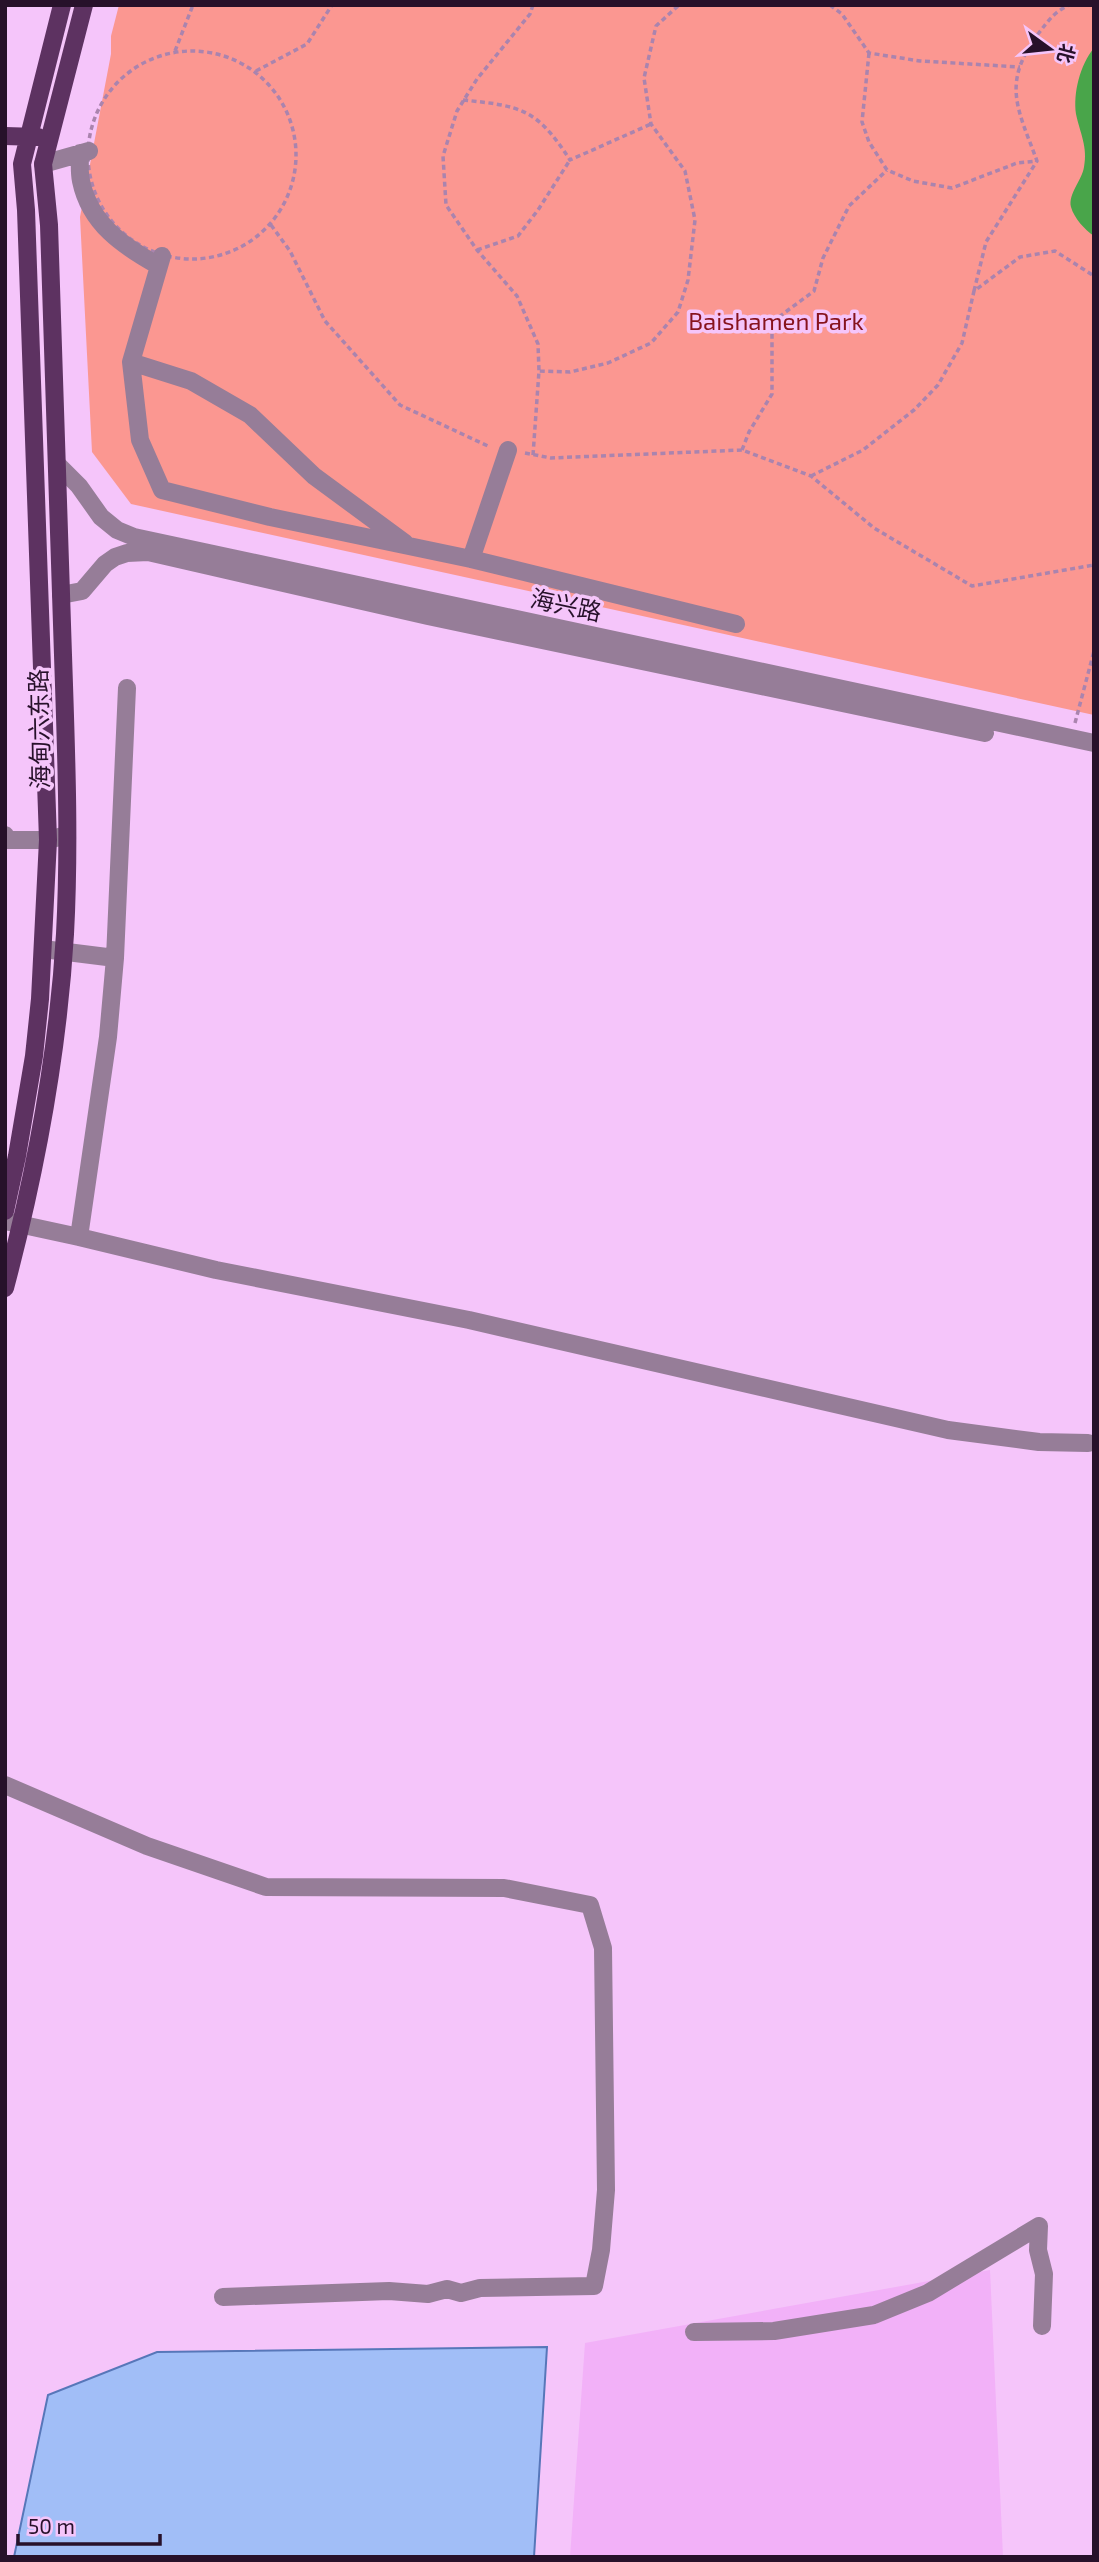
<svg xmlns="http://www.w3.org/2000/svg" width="1099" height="2562" font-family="'Exo 2','Noto Sans SC',sans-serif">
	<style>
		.built { fill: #f2b1f8 }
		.green { fill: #fb9791 }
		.water { fill: #49a54a }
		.building { fill: #a1bef7; stroke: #5777b9; stroke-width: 2 }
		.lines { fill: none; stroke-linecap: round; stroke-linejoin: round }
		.path { stroke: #aa84ae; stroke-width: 3.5; stroke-dasharray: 5 3.5; stroke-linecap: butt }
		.minor { stroke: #967d98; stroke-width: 18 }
		.major { stroke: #5d3261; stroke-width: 18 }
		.labels { text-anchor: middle; stroke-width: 7; stroke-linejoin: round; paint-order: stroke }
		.park-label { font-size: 24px; fill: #87131d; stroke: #f5c5fa }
		.street-label { font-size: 24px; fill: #27112a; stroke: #f5c5fa }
	</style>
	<rect width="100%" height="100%" fill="#f5c5fa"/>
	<path class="built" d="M 990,2270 L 1003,2557 L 570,2557 L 585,2343 Z"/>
	<path class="green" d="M 119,5 L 1094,5 L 1094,715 L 131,504 L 92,452 L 80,217 L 111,54 L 111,36 Z"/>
	<path class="water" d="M 1094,48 L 1094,236 C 1085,230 1074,218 1071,207 C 1068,194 1082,180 1084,167 C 1088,147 1080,133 1076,114 C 1073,93 1080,65 1094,48 Z"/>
	<path class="building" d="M 547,2347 L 534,2557 L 14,2557 L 48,2395 L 157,2352 Z"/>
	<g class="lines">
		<path class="path" d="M 533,5 L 530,14 L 477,79 L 457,111 L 443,156 L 446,205 L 477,250 L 517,296 L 538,344 L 539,371
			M 830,5 L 842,14 L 869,53 L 920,61 L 1020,67
			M 175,51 L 193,5
			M88 155a104 104 0 1 1 208 0a104 104 0 1 1-208 0Z
			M 869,53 L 862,122 L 869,142 L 887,170 L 913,181 L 952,188 L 1017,163 L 1037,161
			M 256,71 L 307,44 L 332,5
			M 463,100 C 522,106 537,109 570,160 L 651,124
			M 271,225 L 290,251 L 325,321 L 400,405 L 490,447
			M 477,250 L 518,236 L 538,210 L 570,160
			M 974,291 L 986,242 L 1037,161 C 1018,109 1001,84 1038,34 C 1049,20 1053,13 1069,5
			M 742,450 L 749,432 L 772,394 L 772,322 L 814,291 L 823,258 L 849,206 L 887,170
			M 525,453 L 551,458 L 742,450 L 811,476 L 874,528 L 972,586 L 1094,565
			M 533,455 L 539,371 L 570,372 L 608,363 L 651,343 L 678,312 L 688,280 L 695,220 L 685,171 L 651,124 L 644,78 L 656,26 L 679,5
			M 811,476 L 863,450 L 914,410 L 938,385 L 962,343 L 974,291 L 1020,257 L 1055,251 L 1094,276
			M 1075,723 L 1094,651"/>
		<path class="minor" d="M 80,153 C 80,162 79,172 81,181 C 90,224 123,246 159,266
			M 43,164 L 89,151
			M 162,256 L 131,362 L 140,440 L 162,490 L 270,517 L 471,559 L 736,624
			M 131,362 L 191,381 L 250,415 L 314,476 L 405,543
			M 57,464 L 79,486 L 101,517 L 117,530 L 134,537 L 1094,743
			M 471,559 L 508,450
			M 61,595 L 82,591 L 105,564 L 115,557 L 127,553 L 148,552 L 428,616 L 985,733
			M 5,835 L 6,840 L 48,840 L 63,836
			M 43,949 L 115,958
			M 5,1221 L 79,1237 L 216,1270 L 469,1320 L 948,1430 L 1039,1442 L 1088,1443
			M 79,1237 L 108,1037 L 115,958 L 127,688
			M 5,1785 L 147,1846 L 266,1887 L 504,1888 L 590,1905 L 603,1948 L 606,2190 L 601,2250 L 594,2286 L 480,2288 L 461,2293 L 447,2289 L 428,2294 L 389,2291 L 223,2297
			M 1039,2226 L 1038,2250 L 1044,2274 L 1042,2326
			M 694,2332 L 774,2331 L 874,2315 L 928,2293 L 1039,2226"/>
		<path class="major" d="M 5,136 L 38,137
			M 5,1211 L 17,1156 L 34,1056 L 40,999 L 48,840 L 26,210 L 22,164 L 62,5
			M 5,1288 C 36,1171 58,1054 65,934 C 70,841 66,747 63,655 C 59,512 54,369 49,225 L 43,164 L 84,5"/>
	</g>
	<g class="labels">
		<g class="park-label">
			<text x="776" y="330">Baishamen Park</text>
		</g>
		<g class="street-label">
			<text transform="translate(566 606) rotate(12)" y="8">海兴路</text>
			<text transform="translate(40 729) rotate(-91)" y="8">海甸六东路</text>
		</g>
	</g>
	<rect width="1099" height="2562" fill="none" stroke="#27112a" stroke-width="14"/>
	<g transform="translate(1050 49) rotate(105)" stroke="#f5c5fa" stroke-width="5" paint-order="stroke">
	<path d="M0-5L12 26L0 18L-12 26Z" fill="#27112a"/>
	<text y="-10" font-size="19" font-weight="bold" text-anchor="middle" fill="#27112a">北</text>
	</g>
	<path d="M18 2534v10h142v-10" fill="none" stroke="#27112a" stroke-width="3.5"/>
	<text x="28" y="2534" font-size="21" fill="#27112a" stroke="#f5c5fa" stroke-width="5" paint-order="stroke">50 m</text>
</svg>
